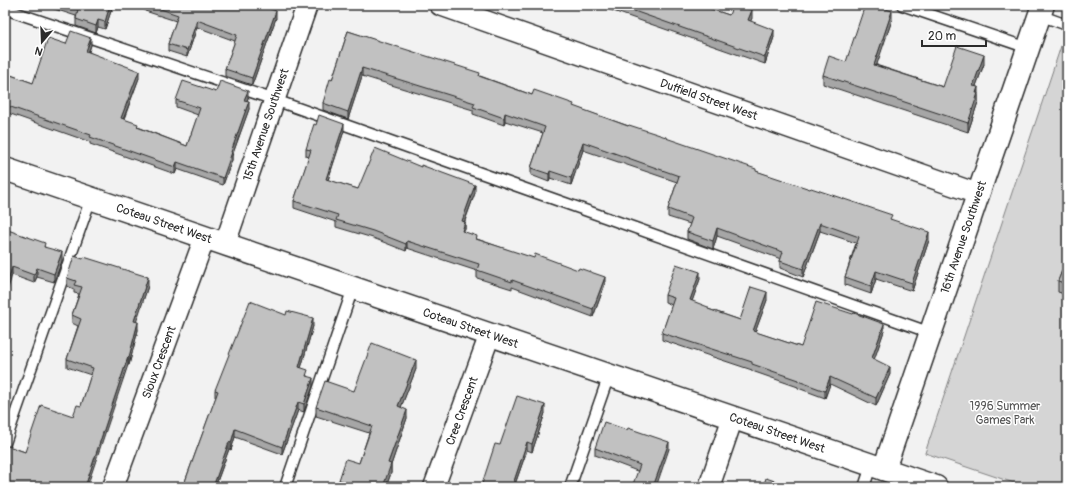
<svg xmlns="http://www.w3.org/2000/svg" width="1072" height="492" font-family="Pangolin,sans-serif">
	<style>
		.green { fill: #d5d5d5; stroke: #808080 }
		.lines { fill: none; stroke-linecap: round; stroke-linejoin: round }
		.service-casing { stroke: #2b2b2b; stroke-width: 13 }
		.minor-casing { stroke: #2b2b2b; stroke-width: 23 }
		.tertiary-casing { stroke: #2b2b2b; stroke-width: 25 }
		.service { stroke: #fff; stroke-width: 10 }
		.minor { stroke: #fff; stroke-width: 20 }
		.tertiary { stroke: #fff; stroke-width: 22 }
		.wall { fill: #a6a6a6; stroke: #2b2b2b }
		.shaded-wall { fill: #878787; stroke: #2b2b2b }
		.building { fill: #c1c1c1; stroke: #2b2b2b }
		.labels { text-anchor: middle; stroke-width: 3; stroke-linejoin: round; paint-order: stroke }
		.street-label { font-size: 12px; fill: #2b2b2b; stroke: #fff }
		.park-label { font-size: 12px; fill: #565656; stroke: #fff }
	</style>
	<rect width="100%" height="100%" fill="#f2f2f2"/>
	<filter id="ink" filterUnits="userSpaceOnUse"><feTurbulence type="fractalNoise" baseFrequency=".025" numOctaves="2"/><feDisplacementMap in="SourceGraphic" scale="8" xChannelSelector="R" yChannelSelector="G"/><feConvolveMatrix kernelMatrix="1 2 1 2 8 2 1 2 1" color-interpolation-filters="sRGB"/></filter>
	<g filter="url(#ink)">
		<path class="green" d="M 1065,34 L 1067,34 L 1067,487 L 1026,487 L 925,453 Z"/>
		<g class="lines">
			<g class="service-casing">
				<path id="service" d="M 902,5 L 1028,48
					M 5,9 L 275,100 L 931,333
					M 1039,15 L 1067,25
					M 5,443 L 91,198
					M 285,487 L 353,288
					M 570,487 L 609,375
					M 864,487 L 871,466"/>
			</g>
			<g class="minor-casing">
				<g id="minor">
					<path id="s1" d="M 440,5 L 978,194"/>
					<path id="s2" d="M 225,244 L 307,5"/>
					<path id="s3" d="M 113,487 L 205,237"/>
					<path id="s4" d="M 434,487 L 490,334"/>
					<path d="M 709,487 L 733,417"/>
				</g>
			</g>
			<g class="tertiary-casing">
				<g id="tertiary">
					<path id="s5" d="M 5,169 L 936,487"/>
					<path id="s6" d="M 884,469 L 1043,5"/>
				</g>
			</g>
			<use href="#service" class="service"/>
			<use href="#minor" class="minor"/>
			<use href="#tertiary" class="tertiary"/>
		</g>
		<path class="wall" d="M 42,5 L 113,5 L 105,29 L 98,27 L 96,33 L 76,26 L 76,16 Z
			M 145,5 L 260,5 L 276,18 L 252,85 L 225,76 L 225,69 L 235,41 L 197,27 L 187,57 L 168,51 L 168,44 L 176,21 L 145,11 Z
			M 596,5 L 699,5 L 729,15 L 752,18 L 750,21 L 774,37 L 765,64 Z
			M 954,5 L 969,5 L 967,10 Z
			M 892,20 L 876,65 L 943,87 L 984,64 L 976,86 L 978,96 L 978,102 L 968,132 L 823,84 L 823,75 L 846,62 Z
			M 348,31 L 480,76 L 532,95 L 574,107 L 666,139 L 892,220 L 929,240 L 912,291 L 876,279 L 871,294 L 845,285 L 845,277 L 856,243 L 820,231 L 803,277 L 780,268 L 780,261 L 781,259 L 717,236 L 713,249 L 687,239 L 687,232 L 690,224 L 668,217 L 668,209 L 677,182 L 583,150 L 571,185 L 550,178 L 549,182 L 531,175 L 531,168 L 543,133 L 505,121 L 504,125 L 473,114 L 473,110 L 362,76 L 348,119 L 323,110 L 323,103 L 332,80 Z
			M 66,44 L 91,45 L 89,52 L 139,78 L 124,119 L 138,127 L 187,146 L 198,115 L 176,107 L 176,100 L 216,92 L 248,98 L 247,101 L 249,109 L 232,156 L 232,160 L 223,185 L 177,169 L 175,174 L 90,144 L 90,142 L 5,112 L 5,73 L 33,83 Z
			M 344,131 L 328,180 L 358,189 L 475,193 L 465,221 L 465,229 L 464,232 L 477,239 L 605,284 L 593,317 L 512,287 L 512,289 L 477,278 L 477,271 L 407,248 L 406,251 L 373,238 L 336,227 L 336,222 L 294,208 L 294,201 L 309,157 L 306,156 L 306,149 Z
			M 5,229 L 45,247 L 62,261 L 54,282 L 37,277 L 34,283 L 12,275 Z
			M 1067,258 L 1067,295 L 1058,292 L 1058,281 Z
			M 67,278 L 148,286 L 136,321 L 138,330 L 129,365 L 128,365 L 7,484 L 5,484 L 5,445 L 25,452 L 73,416 L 81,406 L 91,375 L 67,367 L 67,359 L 78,326 L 72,323 L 72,315 L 79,294 L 74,293 L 74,289 L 67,286 Z
			M 700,279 L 692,301 L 708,309 L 740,320 L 767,300 L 755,332 L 801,347 L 884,331 L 874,359 L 890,374 L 876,406 L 830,384 L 825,398 L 798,388 L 798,387 L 752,371 L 752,370 L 662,340 L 662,333 L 672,305 L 665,302 L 665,295 Z
			M 313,326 L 301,368 L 308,377 L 313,386 L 304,412 L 298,410 L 282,454 L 235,437 L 231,450 L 229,449 L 215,487 L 183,487 L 216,397 L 215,397 L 215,390 Z
			M 416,369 L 401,407 L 407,418 L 391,465 L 391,473 L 386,487 L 339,487 L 339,480 L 359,463 L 369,433 L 316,416 L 316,407 L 354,391 Z
			M 545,413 L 532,452 L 527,450 L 514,487 L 481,487 L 500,445 Z
			M 595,448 L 669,449 L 637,471 L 595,455 Z"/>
		<path class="shaded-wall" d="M 110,5 L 113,5 L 105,29 L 105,22 Z
			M 752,10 L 752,18 L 748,28 L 748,20 Z
			M 276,11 L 276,18 L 252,85 L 252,78 Z
			M 892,11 L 892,20 L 874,73 L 874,65 Z
			M 98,20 L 98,27 L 96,33 L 96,26 Z
			M 197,20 L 197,27 L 187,57 L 187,50 Z
			M 774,30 L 774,37 L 765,64 L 765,57 Z
			M 91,38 L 91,45 L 86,58 L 86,51 Z
			M 984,55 L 984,64 L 973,94 L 973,86 Z
			M 362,68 L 362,76 L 348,119 L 348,112 Z
			M 139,71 L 139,78 L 121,125 L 121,118 Z
			M 978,87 L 978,102 L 968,132 L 968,123 Z
			M 248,91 L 248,98 L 244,107 L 244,100 Z
			M 249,101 L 249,109 L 232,156 L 232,160 L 223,185 L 223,178 L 231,152 Z
			M 505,113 L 505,121 L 504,125 L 504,118 Z
			M 344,124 L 344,131 L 326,186 L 326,179 Z
			M 583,142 L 583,150 L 571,185 L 571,178 Z
			M 177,162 L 177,169 L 175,174 L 175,167 Z
			M 550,171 L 550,178 L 549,182 L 549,174 Z
			M 475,185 L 475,193 L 462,228 L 462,221 Z
			M 465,222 L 465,229 L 462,239 L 462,231 Z
			M 820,223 L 820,231 L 803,277 L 803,269 Z
			M 717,228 L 717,236 L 713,249 L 713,241 Z
			M 929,232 L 929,240 L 912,291 L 912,283 Z
			M 407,241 L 407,248 L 406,251 L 406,244 Z
			M 62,252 L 62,261 L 54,282 L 54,274 Z
			M 12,267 L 12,275 L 5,299 L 5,290 Z
			M 37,268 L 37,277 L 34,283 L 34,275 Z
			M 876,271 L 876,279 L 871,294 L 871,286 Z
			M 700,272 L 700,279 L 690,307 L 690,300 Z
			M 148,277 L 148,286 L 134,329 L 134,321 Z
			M 605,277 L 605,284 L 593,317 L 593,309 Z
			M 767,292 L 767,300 L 753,338 L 753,331 Z
			M 313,318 L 313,326 L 299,375 L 299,367 Z
			M 138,322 L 138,330 L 129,365 L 129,357 Z
			M 884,324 L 884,331 L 872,366 L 872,358 Z
			M 128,357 L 128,365 L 87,487 L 85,487 Z
			M 416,360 L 416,369 L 398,415 L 398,406 Z
			M 890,367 L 890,374 L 876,406 L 876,398 Z
			M 830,377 L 830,384 L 825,398 L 825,391 Z
			M 313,378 L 313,386 L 304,412 L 304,404 Z
			M 298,402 L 298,410 L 282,454 L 282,447 Z
			M 545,405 L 545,413 L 532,452 L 532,444 Z
			M 407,410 L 407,418 L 391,465 L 391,473 L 386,487 L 383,487 L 388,463 Z
			M 235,429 L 235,437 L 231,450 L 231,443 Z
			M 229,442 L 229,449 L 215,487 L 213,487 Z
			M 527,442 L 527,450 L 514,487 L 512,487 Z
			M 669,442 L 669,449 L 656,487 L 653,487 Z"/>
		<path class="building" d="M 65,5 L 110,5 L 105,22 L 98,20 L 96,26 L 76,19 L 78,9 Z
			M 149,5 L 260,5 L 276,11 L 252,78 L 225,69 L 237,35 L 197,20 L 187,50 L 168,44 L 178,15 Z
			M 617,5 L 699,5 L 729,15 L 733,5 L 736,5 L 752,10 L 748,20 L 774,30 L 765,57 Z
			M 865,5 L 874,5 L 892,11 L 874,65 L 943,87 L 957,46 L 984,55 L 973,86 L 978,87 L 976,93 L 978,93 L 968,123 L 823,75 L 829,56 L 846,62 Z
			M 71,31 L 91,38 L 86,51 L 139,71 L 121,118 L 138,124 L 137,127 L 187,146 L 200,108 L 176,100 L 183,81 L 216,92 L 220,81 L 248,91 L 244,100 L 249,101 L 231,152 L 232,152 L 223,178 L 177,162 L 175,167 L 90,137 L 91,135 L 5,105 L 5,73 L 33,83 L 48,38 L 66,44 Z
			M 348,31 L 480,73 L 479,76 L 532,95 L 534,90 L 574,104 L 573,106 L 628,126 L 629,125 L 666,137 L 666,138 L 756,169 L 756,171 L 810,189 L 811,188 L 892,215 L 890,219 L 929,232 L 912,283 L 876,271 L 871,286 L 845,277 L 859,237 L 820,223 L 803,269 L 780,261 L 783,252 L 717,228 L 713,241 L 687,232 L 692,218 L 668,209 L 679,176 L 583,142 L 571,178 L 550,171 L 549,174 L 531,168 L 545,127 L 505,113 L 504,118 L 473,107 L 475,103 L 362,68 L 348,112 L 323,103 L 330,79 L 332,80 Z
			M 319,115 L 344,124 L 326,179 L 358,189 L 375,148 L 421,167 L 421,165 L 475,185 L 462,221 L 465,222 L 462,231 L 477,236 L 476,239 L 534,258 L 535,254 L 578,270 L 579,268 L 605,277 L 593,309 L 512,280 L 512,282 L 477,270 L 479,264 L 407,241 L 406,244 L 373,231 L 336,220 L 338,215 L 294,201 L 311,150 L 306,149 L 314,124 L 316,125 Z
			M 5,229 L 45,243 L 44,247 L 62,252 L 54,274 L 37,268 L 34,275 L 12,267 L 5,290 Z
			M 74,256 L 83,259 L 84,257 L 148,277 L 134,321 L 138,322 L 129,357 L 128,357 L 85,487 L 5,487 L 9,477 L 5,475 L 5,445 L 25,452 L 41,405 L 73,416 L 77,405 L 81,406 L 93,368 L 67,359 L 81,319 L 72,315 L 82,287 L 74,285 L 76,281 L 67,278 Z
			M 1067,258 L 1067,284 L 1058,281 Z
			M 676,264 L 700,272 L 690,300 L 708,307 L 708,309 L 740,320 L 751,287 L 767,292 L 753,331 L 801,347 L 816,302 L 853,314 L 854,313 L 884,324 L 872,358 L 890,367 L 876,398 L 830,377 L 825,391 L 798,381 L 798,380 L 752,364 L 752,362 L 662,333 L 674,298 L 665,295 Z
			M 250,301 L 286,315 L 287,311 L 313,318 L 299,367 L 308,370 L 306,376 L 313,378 L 304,404 L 298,402 L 282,447 L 235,429 L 231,443 L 229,442 L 213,487 L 183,487 L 218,391 L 215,390 Z
			M 372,343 L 416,360 L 398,406 L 407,410 L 388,463 L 391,464 L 383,487 L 350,487 L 351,484 L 339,480 L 346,459 L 359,463 L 372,426 L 316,407 L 325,381 L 354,391 Z
			M 517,396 L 545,405 L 532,444 L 527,442 L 512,487 L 481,487 L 495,444 L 500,445 Z
			M 604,422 L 627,430 L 628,428 L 669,442 L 653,487 L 632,487 L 640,465 L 595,448 Z
			M 766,478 L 792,487 L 763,487 Z"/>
	</g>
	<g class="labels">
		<g class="street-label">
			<text dy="4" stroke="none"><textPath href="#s1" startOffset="285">Duffield Street West</textPath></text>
			<text dy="4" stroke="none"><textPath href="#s2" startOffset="126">15th Avenue Southwest</textPath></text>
			<text dy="4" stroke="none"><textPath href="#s5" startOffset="168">Coteau Street West</textPath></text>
			<text dy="4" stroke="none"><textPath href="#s6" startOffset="245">16th Avenue Southwest</textPath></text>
			<text dy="4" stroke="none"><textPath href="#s5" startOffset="492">Coteau Street West</textPath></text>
			<text dy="4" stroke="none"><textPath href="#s3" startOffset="133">Sioux Crescent</textPath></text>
			<text dy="4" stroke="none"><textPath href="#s4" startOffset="81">Cree Crescent</textPath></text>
			<text dy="4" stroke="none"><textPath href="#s5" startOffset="816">Coteau Street West</textPath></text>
		</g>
		<g class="park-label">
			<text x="1005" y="410">1996 Summer<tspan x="1005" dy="14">Games Park</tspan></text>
		</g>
	</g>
	<rect width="1072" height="492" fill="none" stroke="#fff" stroke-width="20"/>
	<rect x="10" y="10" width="1052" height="472" fill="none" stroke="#2b2b2b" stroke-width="1.5" filter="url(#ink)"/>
	<g transform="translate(42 42) rotate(199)" stroke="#ffffff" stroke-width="3" paint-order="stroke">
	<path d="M0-3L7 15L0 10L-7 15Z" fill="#2b2b2b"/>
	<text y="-6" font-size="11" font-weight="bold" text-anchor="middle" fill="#2b2b2b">N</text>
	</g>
	<path d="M922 40v6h64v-6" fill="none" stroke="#2b2b2b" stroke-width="2"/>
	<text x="928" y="40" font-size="12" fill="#2b2b2b" stroke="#ffffff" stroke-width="3" paint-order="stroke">20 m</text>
</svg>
